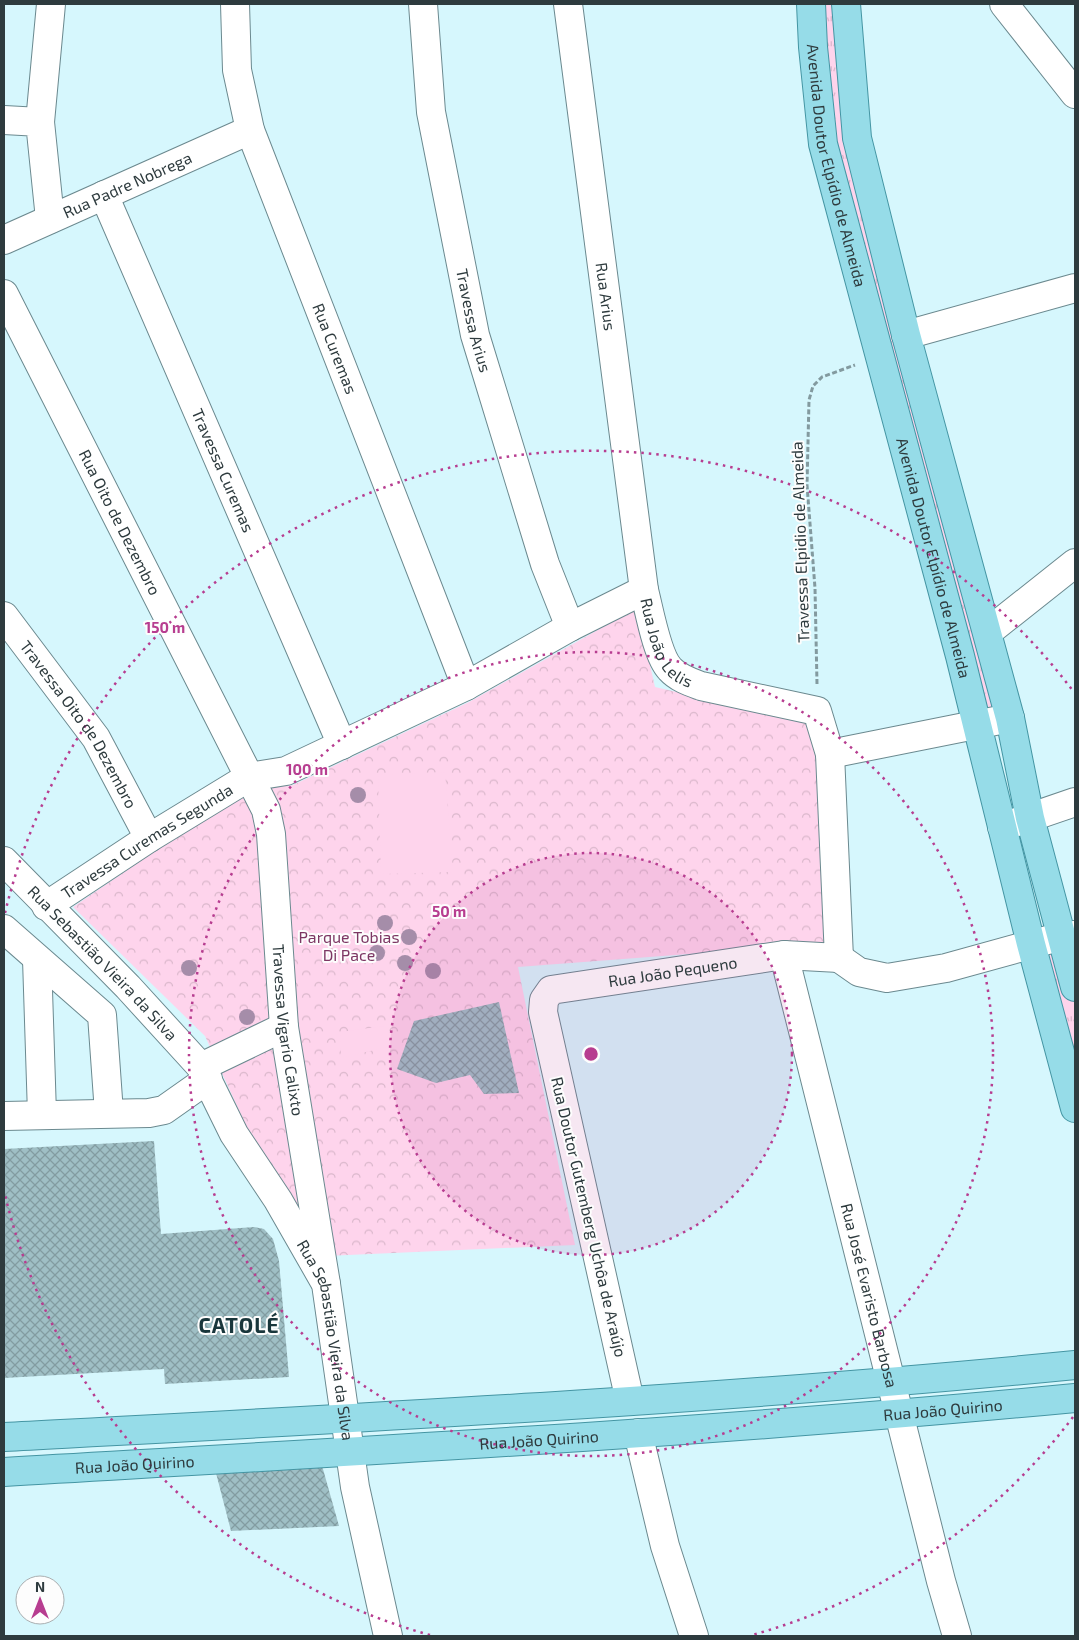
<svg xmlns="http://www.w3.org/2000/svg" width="1079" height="1640" font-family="'Exo 2',sans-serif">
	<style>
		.grass { fill: url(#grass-tufts) }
		.park { fill: url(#park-crowns) }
		.garden { fill: #fed4ec }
		.building { fill: url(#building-cross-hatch) }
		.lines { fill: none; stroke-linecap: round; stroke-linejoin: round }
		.minor-casing { stroke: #6b898f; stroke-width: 30 }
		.major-casing { stroke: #4495a3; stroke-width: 30 }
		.path { stroke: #839a9f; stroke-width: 3; stroke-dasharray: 5 2.5; stroke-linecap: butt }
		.minor { stroke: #fff; stroke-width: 28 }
		.major { stroke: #96dce8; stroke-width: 28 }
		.tree { fill: #a58da9 }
		.ring { fill: none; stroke: #b73d90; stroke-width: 2.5; stroke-dasharray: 2.5 5 }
		.labels { text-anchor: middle; stroke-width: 4; stroke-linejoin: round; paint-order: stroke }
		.street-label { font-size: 16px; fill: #2e3b3e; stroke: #fdfdfd }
		.park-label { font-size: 16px; fill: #7d3764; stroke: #fdfdfd }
		.district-label { font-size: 21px; font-weight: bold; letter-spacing: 1px; fill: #19363b; stroke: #fdfdfd }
		.centre { fill: #b73d90; stroke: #fdfdfd; stroke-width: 2.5 }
		.ring-label { font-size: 15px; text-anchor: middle; font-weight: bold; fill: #b73d90; stroke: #fdfdfd; stroke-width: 4; stroke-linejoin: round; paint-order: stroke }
	</style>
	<defs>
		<pattern id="grass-tufts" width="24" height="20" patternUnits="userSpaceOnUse" patternTransform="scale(1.25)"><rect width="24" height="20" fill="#fed4ec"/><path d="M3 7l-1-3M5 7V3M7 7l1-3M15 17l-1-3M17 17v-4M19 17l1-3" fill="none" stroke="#dab7cb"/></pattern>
		<pattern id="park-crowns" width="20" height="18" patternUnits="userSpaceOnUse" patternTransform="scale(1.25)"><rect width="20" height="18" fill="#fed4ec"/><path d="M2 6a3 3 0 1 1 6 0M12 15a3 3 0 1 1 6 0" fill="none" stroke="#dab7cb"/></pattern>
		<pattern id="building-cross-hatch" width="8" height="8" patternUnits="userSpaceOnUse" patternTransform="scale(1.25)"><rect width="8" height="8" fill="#9fbfc5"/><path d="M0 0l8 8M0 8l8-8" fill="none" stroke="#829ca1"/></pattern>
	</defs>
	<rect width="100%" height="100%" fill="#d6f7fd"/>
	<path class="grass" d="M 817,4 L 842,4 L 851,138 L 1001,714 L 980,717 L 830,141 Z
		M 1060,940 L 1075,1001 L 1075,1095 L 1040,961 Z"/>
	<path class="park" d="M 637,608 L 655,687 L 808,722 L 823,755 L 831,948 L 781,947 L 518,967 L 575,1245 L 326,1256 L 252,1139 L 205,1036 L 73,907 L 246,789 L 293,785 L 469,702 Z"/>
	<path class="garden" d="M 445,772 L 453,872 L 381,874 L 378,775 Z
		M 384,1026 L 391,1046 L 341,1058 L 340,1032 Z"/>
	<path class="building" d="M 499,1002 L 519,1093 L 484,1094 L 470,1075 L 436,1083 L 397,1069 L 414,1021 Z
		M 154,1141 L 161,1234 L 254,1227 L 264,1229 L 273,1239 L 279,1261 L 289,1377 L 165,1384 L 164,1369 L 4,1378 L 4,1149 Z
		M 321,1462 L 339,1526 L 231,1531 L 216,1473 Z"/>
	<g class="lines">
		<g class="minor-casing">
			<g id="minor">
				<path id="s1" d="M 235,4 L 237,70 L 250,130 L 466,686"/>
				<path id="s2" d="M 423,4 L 431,112 L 475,335 L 545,564 L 570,627"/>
				<path id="s3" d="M 568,4 L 644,590 C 649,609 657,656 670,669 C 678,678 690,682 701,686 L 817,711 L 830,754 L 1010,718"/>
				<path d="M 1004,4 L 1075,94"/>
				<path d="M 4,120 L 40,122 L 50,219"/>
				<path d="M 40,122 L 51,4"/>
				<path id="s4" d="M 104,195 L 342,745"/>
				<path id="s5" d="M 4,240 L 250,130"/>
				<path id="s6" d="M 4,294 L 266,810 L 271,834 L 284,1027 L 326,1284"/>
				<path d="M 906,335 L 1075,288"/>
				<path id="s7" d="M 4,616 L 96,738 L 149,838"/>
				<path d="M 988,632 L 1075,563"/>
				<path d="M 1002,827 L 1075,802"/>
				<path id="s8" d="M 4,861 L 128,987 L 201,1067 L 234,1134 L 278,1200 L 326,1284 L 355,1487 L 388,1636"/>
				<path id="s9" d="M 46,906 L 149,838 L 249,777 L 286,771 L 466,686 L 570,627 L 644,590"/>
				<path d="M 4,929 L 102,1015 L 109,1113"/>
				<path id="s10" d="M 784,955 L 941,1581 L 957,1636"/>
				<path d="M 839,958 L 859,972 L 887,978 L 946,968 L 1062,936 L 1075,935"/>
				<path d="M 37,959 L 42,1114"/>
				<path d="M 201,1067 L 284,1027"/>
				<path d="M 4,1116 L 149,1113 L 164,1110 L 208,1079"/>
				<path id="s11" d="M 630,1401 L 543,1012 L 544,1000 L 551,990 L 784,955 L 839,958 L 830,754"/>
				<path d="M 638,1433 L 665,1546 L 694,1636"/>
			</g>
		</g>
		<g class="major-casing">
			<g id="major">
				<path id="s12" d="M 811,4 L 813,47 L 823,144 L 960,656 L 1031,944 L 1075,1108"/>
				<path d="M 846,4 L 857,138 L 906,335 L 1010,718 L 1030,818 L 1075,987"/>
				<path d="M 4,1437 C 361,1418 719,1400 1075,1365"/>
				<path id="s13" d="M 4,1472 C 361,1451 719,1432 1075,1398"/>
			</g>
		</g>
		<path class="path" d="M 817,684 L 815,588 L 807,485 L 809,400 L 813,386 L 822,377 L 855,365"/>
		<use href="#minor" class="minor"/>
		<use href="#major" class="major"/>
	</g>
	<g class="tree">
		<circle cx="358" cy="795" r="8"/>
		<circle cx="385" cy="923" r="8"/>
		<circle cx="409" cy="937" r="8"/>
		<circle cx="377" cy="953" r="8"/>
		<circle cx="405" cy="963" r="8"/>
		<circle cx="189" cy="968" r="8"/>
		<circle cx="433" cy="971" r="8"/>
		<circle cx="247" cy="1017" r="8"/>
	</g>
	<circle cx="591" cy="1054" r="201" fill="#b73d90" fill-opacity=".12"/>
	<g class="ring">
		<circle cx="591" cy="1054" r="201"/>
		<circle cx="591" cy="1054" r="402"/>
		<path d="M1073 1417A603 603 0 0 1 752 1635M430 1635A603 603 0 0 1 5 1195M5 913A603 603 0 0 1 1073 691"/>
	</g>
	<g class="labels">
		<g class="street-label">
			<text dy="6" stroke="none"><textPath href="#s12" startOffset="164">Avenida Doutor Elpídio de Almeida</textPath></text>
			<text dy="6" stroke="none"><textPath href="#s5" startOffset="135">Rua Padre Nobrega</textPath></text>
			<text dy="6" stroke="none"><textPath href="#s3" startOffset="295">Rua Arius</textPath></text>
			<text dy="6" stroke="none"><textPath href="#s2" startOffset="321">Travessa Arius</textPath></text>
			<text dy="6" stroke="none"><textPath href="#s1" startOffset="362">Rua Curemas</textPath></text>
			<text dy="6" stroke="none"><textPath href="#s4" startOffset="300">Travessa Curemas</textPath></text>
			<text dy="6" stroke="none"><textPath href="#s6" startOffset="256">Rua Oito de Dezembro</textPath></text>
			<text transform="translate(800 542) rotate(-92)" y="6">Travessa Elpidio de Almeida</text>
			<text dy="6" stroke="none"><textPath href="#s12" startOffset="569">Avenida Doutor Elpídio de Almeida</textPath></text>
			<text dy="6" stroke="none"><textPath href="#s3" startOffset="650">Rua João Lelis</textPath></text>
			<text dy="6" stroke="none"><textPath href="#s7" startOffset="132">Travessa Oito de Dezembro</textPath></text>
			<text dy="6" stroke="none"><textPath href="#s9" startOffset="120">Travessa Curemas Segunda</textPath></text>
			<text dy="6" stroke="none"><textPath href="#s8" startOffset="142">Rua Sebastião Vieira da Silva</textPath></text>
			<text dy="6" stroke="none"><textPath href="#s11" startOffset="546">Rua João Pequeno</textPath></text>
			<text dy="6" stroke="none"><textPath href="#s6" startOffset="800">Travessa Vigario Calixto</textPath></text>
			<text transform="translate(589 1217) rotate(77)" y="6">Rua Doutor Gutemberg Uchôa de Araújo</text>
			<text dy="6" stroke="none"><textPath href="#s10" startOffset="351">Rua José Evaristo Barbosa</textPath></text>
			<text dy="6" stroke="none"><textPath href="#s8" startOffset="590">Rua Sebastião Vieira da Silva</textPath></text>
			<text dy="6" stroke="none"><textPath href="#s13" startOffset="941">Rua João Quirino</textPath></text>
			<text dy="6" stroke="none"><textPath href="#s13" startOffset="536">Rua João Quirino</textPath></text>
			<text dy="6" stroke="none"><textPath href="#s13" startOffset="131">Rua João Quirino</textPath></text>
		</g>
		<g class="park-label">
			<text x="349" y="943">Parque Tobias<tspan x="349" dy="18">Di Pace</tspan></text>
		</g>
		<g class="district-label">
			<text x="239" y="1333">CATOLÉ</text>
		</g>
	</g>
	<circle cx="591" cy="1054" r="8" class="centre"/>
	<g class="ring-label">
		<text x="165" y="633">150 m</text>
		<text x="307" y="775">100 m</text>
		<text x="449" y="917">50 m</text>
	</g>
	<rect width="1079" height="1640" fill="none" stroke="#2e3b3e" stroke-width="10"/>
	<g transform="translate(40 1600)"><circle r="24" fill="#fdfdfd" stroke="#aaafb1"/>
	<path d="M0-4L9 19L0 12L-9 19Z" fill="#b73d90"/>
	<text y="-8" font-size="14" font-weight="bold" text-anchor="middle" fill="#2e3b3e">N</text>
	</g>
</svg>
